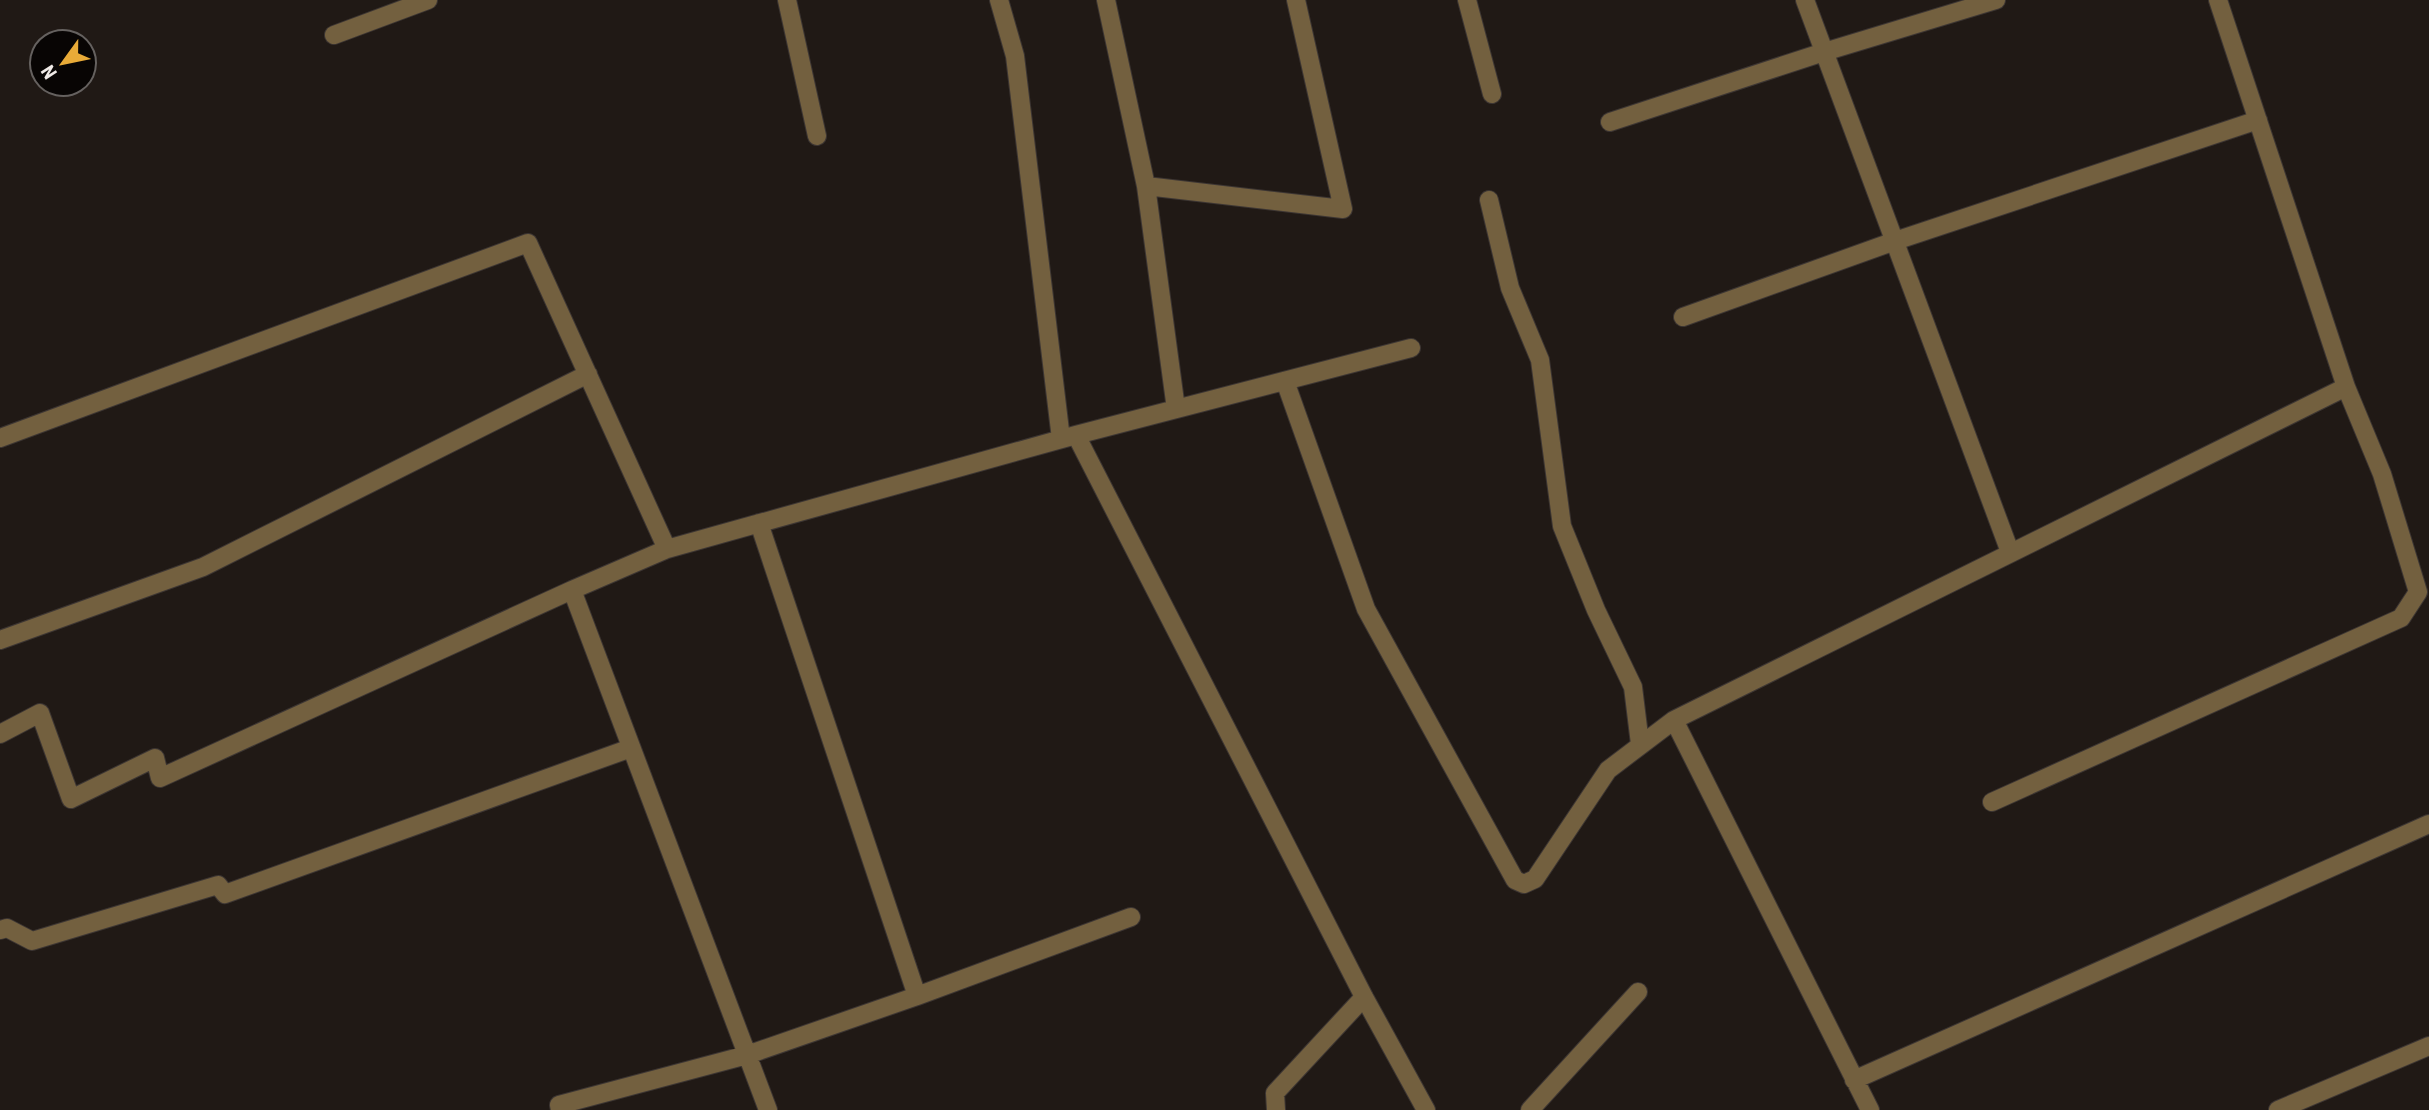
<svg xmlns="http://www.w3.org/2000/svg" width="2429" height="1110" font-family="'Roboto Condensed',sans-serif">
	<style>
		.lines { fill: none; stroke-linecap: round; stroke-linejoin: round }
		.street-casing { stroke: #3d3633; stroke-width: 20 }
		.street { stroke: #73603f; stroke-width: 18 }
	</style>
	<rect width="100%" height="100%" fill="#201915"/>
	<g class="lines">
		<g class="street-casing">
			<path id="street" d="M 787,0 L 817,136
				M 999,0 L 1015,56 L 1061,439
				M 1106,0 L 1146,186 L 1176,409
				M 1467,0 L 1492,94
				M 1805,0 L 2010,552
				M 334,35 L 428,0
				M 1610,122 L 1824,52 L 1996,0
				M 1146,186 L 1343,209 L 1296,0
				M 1489,200 L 1510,288 L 1540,360 L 1562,526 L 1596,610 L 1633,687 L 1640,744
				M 1683,317 L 1895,241 L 2258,120
				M 1285,381 L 1366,609 L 1515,880 L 1524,884 L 1535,879 L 1608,770 L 1674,720 L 2346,387 L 2218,0
				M 1076,435 L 1364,997 L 1426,1110
				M 0,438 L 528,243 L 667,549 L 572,590 L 768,1110
				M 667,549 L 1076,435 L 1411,348
				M 0,640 L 203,567 L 588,374
				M 1674,720 L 1870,1110
				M 0,734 L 40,713 L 71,799 L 155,758 L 160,778 L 572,590
				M 1992,802 L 2401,618 L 2418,592 L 2382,474 L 2346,387
				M 0,930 L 7,928 L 32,941 L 218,885 L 225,894 L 631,748
				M 917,996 L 1131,917
				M 1854,1080 L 2429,824
				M 560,1110 L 559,1105 L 747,1055 L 917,996 L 759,523
				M 1276,1110 L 1275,1093 L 1364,997
				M 1530,1110 L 1638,992
				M 2278,1110 L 2429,1046"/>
		</g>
		<use href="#street" class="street"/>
	</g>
	<g transform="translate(63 63) rotate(237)"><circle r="33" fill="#080504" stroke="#65615f" stroke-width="2"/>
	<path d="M0-5L12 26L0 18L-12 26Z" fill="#e9ab38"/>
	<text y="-10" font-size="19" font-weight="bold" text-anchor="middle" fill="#f0ebe8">N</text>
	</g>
</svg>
